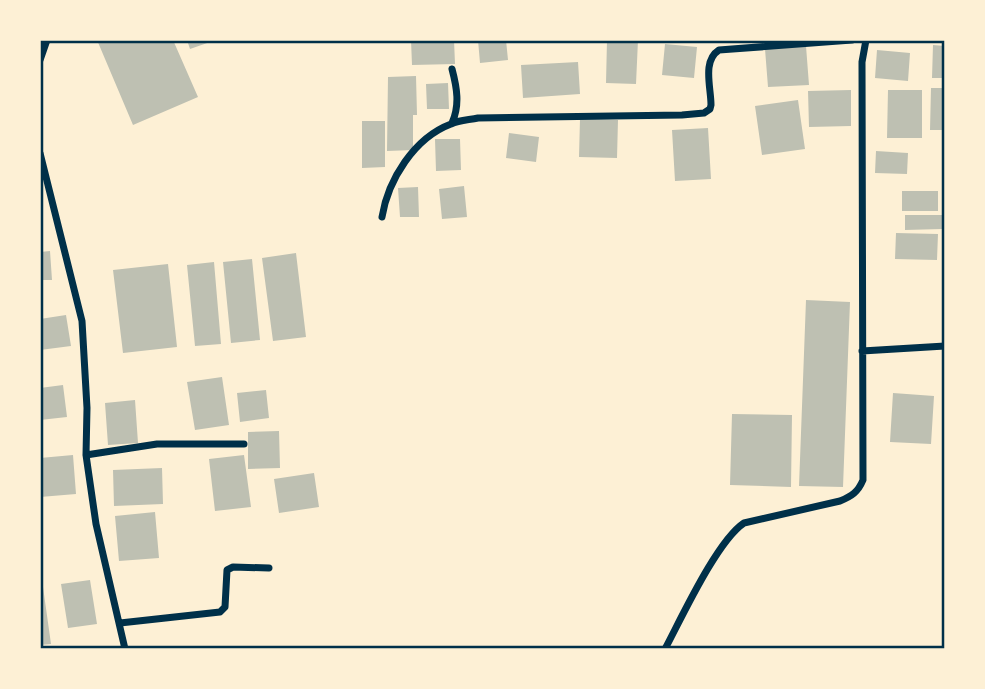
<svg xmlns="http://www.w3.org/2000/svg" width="985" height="689" font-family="'DejaVu Sans',sans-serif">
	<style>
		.building { fill: #bec0b2 }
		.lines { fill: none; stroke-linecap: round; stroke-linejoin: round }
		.minor { stroke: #003049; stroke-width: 7 }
		.neatline { fill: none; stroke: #003049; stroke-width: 2.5 }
	</style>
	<rect width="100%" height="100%" fill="#fdf0d5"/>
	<path class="building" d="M 97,40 L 173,40 L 198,97 L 133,125 Z
		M 187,40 L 213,40 L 213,41 L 190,49 Z
		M 411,40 L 454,40 L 455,64 L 412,65 Z
		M 478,40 L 506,40 L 508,60 L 480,63 Z
		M 607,40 L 638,40 L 636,84 L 606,83 Z
		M 665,44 L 697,47 L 694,78 L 662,75 Z
		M 933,45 L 945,46 L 945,78 L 932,78 Z
		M 806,46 L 809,85 L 768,87 L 765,49 Z
		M 877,50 L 910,53 L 908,81 L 875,78 Z
		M 578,62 L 580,94 L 523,98 L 521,65 Z
		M 416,76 L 417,115 L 413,115 L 413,150 L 387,151 L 388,77 Z
		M 448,83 L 449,109 L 427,109 L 426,84 Z
		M 931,88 L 945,88 L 945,130 L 930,130 Z
		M 851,90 L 851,126 L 809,127 L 808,91 Z
		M 888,90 L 922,90 L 922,138 L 887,138 Z
		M 798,100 L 805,149 L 762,155 L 755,106 Z
		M 580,119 L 618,120 L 617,158 L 579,157 Z
		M 362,121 L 385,121 L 385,167 L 362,168 Z
		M 708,128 L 711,179 L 675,181 L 672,130 Z
		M 509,133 L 539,137 L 536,162 L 506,158 Z
		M 435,139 L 460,139 L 461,170 L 436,171 Z
		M 876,151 L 908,153 L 907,174 L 875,173 Z
		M 464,186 L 467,217 L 442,219 L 439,189 Z
		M 418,187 L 419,217 L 400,217 L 398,188 Z
		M 902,191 L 938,191 L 938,211 L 902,211 Z
		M 905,215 L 942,215 L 942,229 L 905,230 Z
		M 896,233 L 938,234 L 937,260 L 895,259 Z
		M 50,251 L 52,280 L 40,280 L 40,252 Z
		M 296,253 L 306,337 L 273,341 L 262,258 Z
		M 252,259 L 260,340 L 231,343 L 223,262 Z
		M 214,262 L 221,344 L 195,346 L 187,265 Z
		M 168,264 L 177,347 L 123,353 L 113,270 Z
		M 806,300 L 850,302 L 843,487 L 799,486 Z
		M 66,315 L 71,346 L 40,350 L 40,319 Z
		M 222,377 L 229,425 L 195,430 L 187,382 Z
		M 63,385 L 67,417 L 40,420 L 40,388 Z
		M 266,390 L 269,418 L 240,422 L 237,393 Z
		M 893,393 L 934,396 L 931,444 L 890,442 Z
		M 135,400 L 138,443 L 108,445 L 105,403 Z
		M 732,414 L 792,415 L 791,487 L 730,485 Z
		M 279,431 L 280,468 L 248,469 L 248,432 Z
		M 73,455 L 76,494 L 40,497 L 40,458 Z
		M 244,455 L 251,507 L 215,511 L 209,459 Z
		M 162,468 L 163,504 L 114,506 L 113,470 Z
		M 314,473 L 319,507 L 279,513 L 274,479 Z
		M 155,512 L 159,558 L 119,561 L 115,516 Z
		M 90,580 L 97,624 L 68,628 L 61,584 Z
		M 40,587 L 43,587 L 51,644 L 40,645 Z"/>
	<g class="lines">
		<path class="minor" d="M 40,60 L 47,40
			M 452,123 C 460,105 457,88 452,69
			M 40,153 L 82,321 L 87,408 L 86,455 L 96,524 L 125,649
			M 382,217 C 388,180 414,138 451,124 C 459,120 469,120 478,118 L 682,115 L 704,113 L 710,109 L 711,105 C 711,87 702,61 719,50 L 852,40
			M 862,351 L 945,346
			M 86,455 L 157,444 L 244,444
			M 120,623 L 220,612 L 225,607 L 227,570 L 233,567 L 269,568
			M 665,649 C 682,617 717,541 744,523 L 840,501 C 852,496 858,492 863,480 L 862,62 L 866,40"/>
	</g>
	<rect width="985" height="689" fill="none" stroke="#fdf0d5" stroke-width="84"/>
	<rect x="42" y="42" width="901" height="605" class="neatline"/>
</svg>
